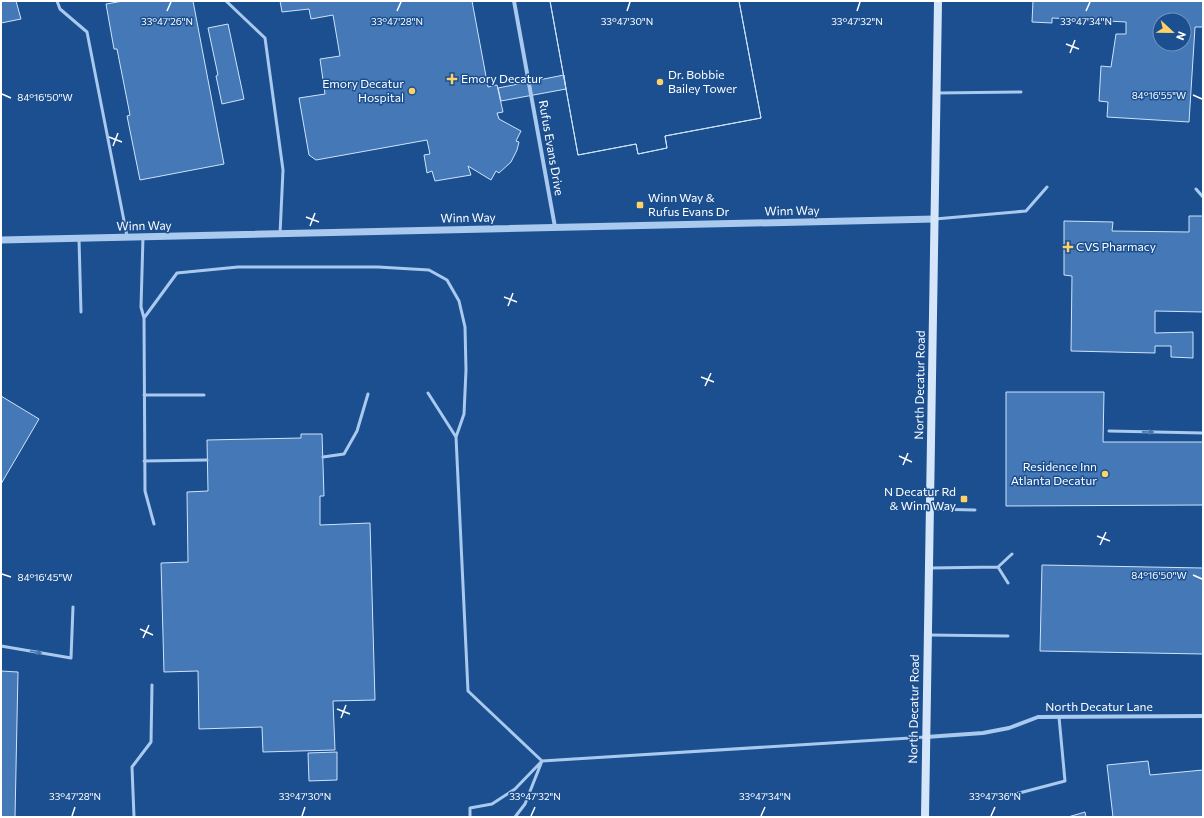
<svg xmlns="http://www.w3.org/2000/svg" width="1204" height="818" font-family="Commissioner,sans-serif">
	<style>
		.building { fill: #4478b7; stroke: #cfe3fa; fill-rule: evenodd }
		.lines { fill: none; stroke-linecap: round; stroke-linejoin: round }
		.service { stroke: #a9c9ee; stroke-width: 3 }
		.minor { stroke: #a9c9ee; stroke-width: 4 }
		.tertiary { stroke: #a9c9ee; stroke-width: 7 }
		.secondary { stroke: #d6e6fa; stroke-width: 8 }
		.oneway { fill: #4674ac }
		.ticks { fill: none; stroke: #fff; stroke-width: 1.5 }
		.poi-dot { fill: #ffd166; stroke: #1b4f8f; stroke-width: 1.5 }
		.labels { text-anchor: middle; stroke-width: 3; stroke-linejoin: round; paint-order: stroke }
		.poi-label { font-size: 12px; fill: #fff; stroke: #1b4f8f; text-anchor: start }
		.street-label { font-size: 12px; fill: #fff; stroke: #1b4f8f }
		.ticks-label { font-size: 10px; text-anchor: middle; fill: #fff; stroke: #1b4f8f; stroke-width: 3; stroke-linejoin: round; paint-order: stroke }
	</style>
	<rect width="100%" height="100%" fill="#1b4f8f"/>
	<path class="building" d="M 1,1 L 16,1 L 21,19 L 1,23 Z
		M 123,1 L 193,1 L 224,164 L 140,180 L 127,116 L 130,115 L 117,49 L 114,49 L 106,4 Z
		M 280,1 L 472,1 L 488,87 L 497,85 L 503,112 L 497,113 L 499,119 L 521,131 L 516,141 L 519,142 L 517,150 L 511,162 L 499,173 L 496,171 L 491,180 L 468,166 L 471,175 L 435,181 L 432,171 L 427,173 L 424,155 L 430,154 L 427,140 L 316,160 L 309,155 L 299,98 L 325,94 L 320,59 L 340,56 L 333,15 L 311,19 L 309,9 L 282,12 Z
		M 550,1 L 739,1 L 761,118 L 665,136 L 667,148 L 638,154 L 636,144 L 578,155 Z
		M 550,1 L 739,1 L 761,118 L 665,136 L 667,148 L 638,154 L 636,144 L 578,155 Z
		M 1033,1 L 1203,1 L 1203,27 L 1195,27 L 1189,122 L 1107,117 L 1108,102 L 1099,101 L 1101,66 L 1111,67 L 1116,34 L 1126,34 L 1126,22 L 1052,18 L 1052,23 L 1032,22 ZM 1160,20 L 1184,20 L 1184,44 L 1160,44 Z
		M 228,24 L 244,99 L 222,104 L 216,76 L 218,75 L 208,28 Z
		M 564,75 L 566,89 L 501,101 L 498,88 Z
		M 1189,216 L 1203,216 L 1203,312 L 1155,311 L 1155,333 L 1193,332 L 1193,358 L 1171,357 L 1171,346 L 1155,346 L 1155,353 L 1071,351 L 1072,276 L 1064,275 L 1064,221 L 1113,222 L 1112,231 L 1189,232 Z
		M 1006,392 L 1104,392 L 1103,442 L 1203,442 L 1203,505 L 1006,506 Z
		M 1,396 L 39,419 L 1,484 Z
		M 301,434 L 322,434 L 324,496 L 320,496 L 320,525 L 370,523 L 375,700 L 333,701 L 335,750 L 263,752 L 262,727 L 199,729 L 198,671 L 164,672 L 161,563 L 188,562 L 187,492 L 208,491 L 207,440 L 301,438 Z
		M 1042,565 L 1203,568 L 1203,654 L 1040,651 Z
		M 1,671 L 18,672 L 15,817 L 1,817 Z
		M 337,752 L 337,780 L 309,781 L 308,753 Z
		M 1148,761 L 1150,775 L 1203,770 L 1203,817 L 1113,817 L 1107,765 Z
		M 1085,812 L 1086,817 L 1068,817 Z"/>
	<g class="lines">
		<path class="service" d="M 57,1 L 60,9 L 87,32 L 127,236
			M 226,1 L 265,38 L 283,170 L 280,234
			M 937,93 L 1021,92
			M 1196,189 L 1203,197
			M 935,219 L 1026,211 L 1047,187
			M 143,237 L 141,307 L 144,318 L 177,273 L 238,267 L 378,267 L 429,270 L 447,280 L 459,301 L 465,327 L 466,370 L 464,414 L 456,437 L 468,691 L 542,761 L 926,737
			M 79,239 L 81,312
			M 144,318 L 145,491 L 154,524
			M 428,393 L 456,437
			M 144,395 L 204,395
			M 1109,431 L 1203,433
			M 323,457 L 344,454 L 357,431 L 368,394
			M 144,461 L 207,460
			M 931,509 L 975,510
			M 998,567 L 1008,583
			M 930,568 L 998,567 L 1012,554
			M 929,635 L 1008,636
			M 1,646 L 71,658 L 73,607
			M 1008,796 L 1065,781 L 1059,717
			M 134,817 L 132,767 L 151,742 L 152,685
			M 470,817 L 470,808 L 492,804 L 515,789 L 542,761 L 525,804 L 515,817"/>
		<path class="minor" d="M 514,1 L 555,227
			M 926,737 L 983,733 L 1009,728 L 1038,717 L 1203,716"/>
		<path class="tertiary" d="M 1,240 L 935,219"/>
		<path class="secondary" d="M 925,817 L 938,1"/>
	</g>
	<defs><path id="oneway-solid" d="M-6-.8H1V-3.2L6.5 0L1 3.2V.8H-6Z"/></defs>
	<g class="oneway">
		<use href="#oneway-solid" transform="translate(1148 432) rotate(1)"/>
		<use href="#oneway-solid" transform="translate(36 652) rotate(10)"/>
	</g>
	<path class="ticks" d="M 167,11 L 171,2M 397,11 L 401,2M 627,11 L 630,2M 857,11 L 860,2M 1086,11 L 1090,2M 1066,44 L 1079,49M 1070,53 L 1075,40M 2,94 L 11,98M 1193,95 L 1202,99M 109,137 L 122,142M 113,146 L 118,133M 306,217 L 319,222M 310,226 L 315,213M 504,297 L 517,302M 508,306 L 513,293M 701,377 L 714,382M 705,386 L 711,373M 899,456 L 912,462M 903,465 L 908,453M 1097,536 L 1110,541M 1100,545 L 1106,532M 2,574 L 11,577M 1193,575 L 1202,579M 140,629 L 153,635M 143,638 L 149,625M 337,709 L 350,714M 341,718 L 346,705M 72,816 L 75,807M 302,816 L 305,807M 531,816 L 535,807M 761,816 L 765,807M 991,816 L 995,807"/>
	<g class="poi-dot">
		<path d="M450 73h4v4h4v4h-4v4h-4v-4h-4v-4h4z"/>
		<circle cx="660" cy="82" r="4"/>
		<circle cx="412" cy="91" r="4"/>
		<rect x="636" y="201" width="8" height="8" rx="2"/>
		<path d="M1066 241h4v4h4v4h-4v4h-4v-4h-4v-4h4z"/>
		<circle cx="1105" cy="474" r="4"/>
		<rect x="960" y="495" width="8" height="8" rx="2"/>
	</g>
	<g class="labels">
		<g class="poi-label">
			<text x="668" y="79">Dr. Bobbie<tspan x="668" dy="14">Bailey Tower</tspan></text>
			<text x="461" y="83">Emory Decatur</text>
			<text x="404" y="88" text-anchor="end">Emory Decatur<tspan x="404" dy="14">Hospital</tspan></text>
			<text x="648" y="202">Winn Way &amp;<tspan x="648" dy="14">Rufus Evans Dr</tspan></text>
			<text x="1076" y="251">CVS Pharmacy</text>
			<text x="1097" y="471" text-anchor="end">Residence Inn<tspan x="1097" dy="14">Atlanta Decatur</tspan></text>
			<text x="956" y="496" text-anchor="end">N Decatur Rd<tspan x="956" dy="14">&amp; Winn Way</tspan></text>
		</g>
		<g class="street-label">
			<text transform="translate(551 148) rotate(80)" y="4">Rufus Evans Drive</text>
			<text transform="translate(792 211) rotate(-1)" y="4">Winn Way</text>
			<text transform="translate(468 218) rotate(-1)" y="4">Winn Way</text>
			<text transform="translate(144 226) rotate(-1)" y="4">Winn Way</text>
			<text transform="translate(920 385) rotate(-89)" y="4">North Decatur Road</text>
			<text x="1099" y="711">North Decatur Lane</text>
			<text transform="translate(914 709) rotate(-89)" y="4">North Decatur Road</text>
		</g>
	</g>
	<g class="ticks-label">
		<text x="167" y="25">33°47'26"N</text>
		<text x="397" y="25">33°47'28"N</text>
		<text x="627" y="25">33°47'30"N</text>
		<text x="857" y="25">33°47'32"N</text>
		<text x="1086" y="25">33°47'34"N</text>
		<text x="1159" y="99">84°16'55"W</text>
		<text x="45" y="101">84°16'50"W</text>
		<text x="1159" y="579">84°16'50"W</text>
		<text x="45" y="581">84°16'45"W</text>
		<text x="75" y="800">33°47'28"N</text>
		<text x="305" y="800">33°47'30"N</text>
		<text x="535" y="800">33°47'32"N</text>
		<text x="765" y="800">33°47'34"N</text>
		<text x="995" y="800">33°47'36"N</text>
	</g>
	<rect width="1204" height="818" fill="none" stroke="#ffffff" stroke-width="4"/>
	<g transform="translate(1172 32) rotate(112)"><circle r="19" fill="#1b4f8f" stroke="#7695bc"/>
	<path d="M0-3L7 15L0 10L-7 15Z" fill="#ffd166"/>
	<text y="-6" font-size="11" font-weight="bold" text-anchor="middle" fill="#ffffff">N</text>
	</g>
</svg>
